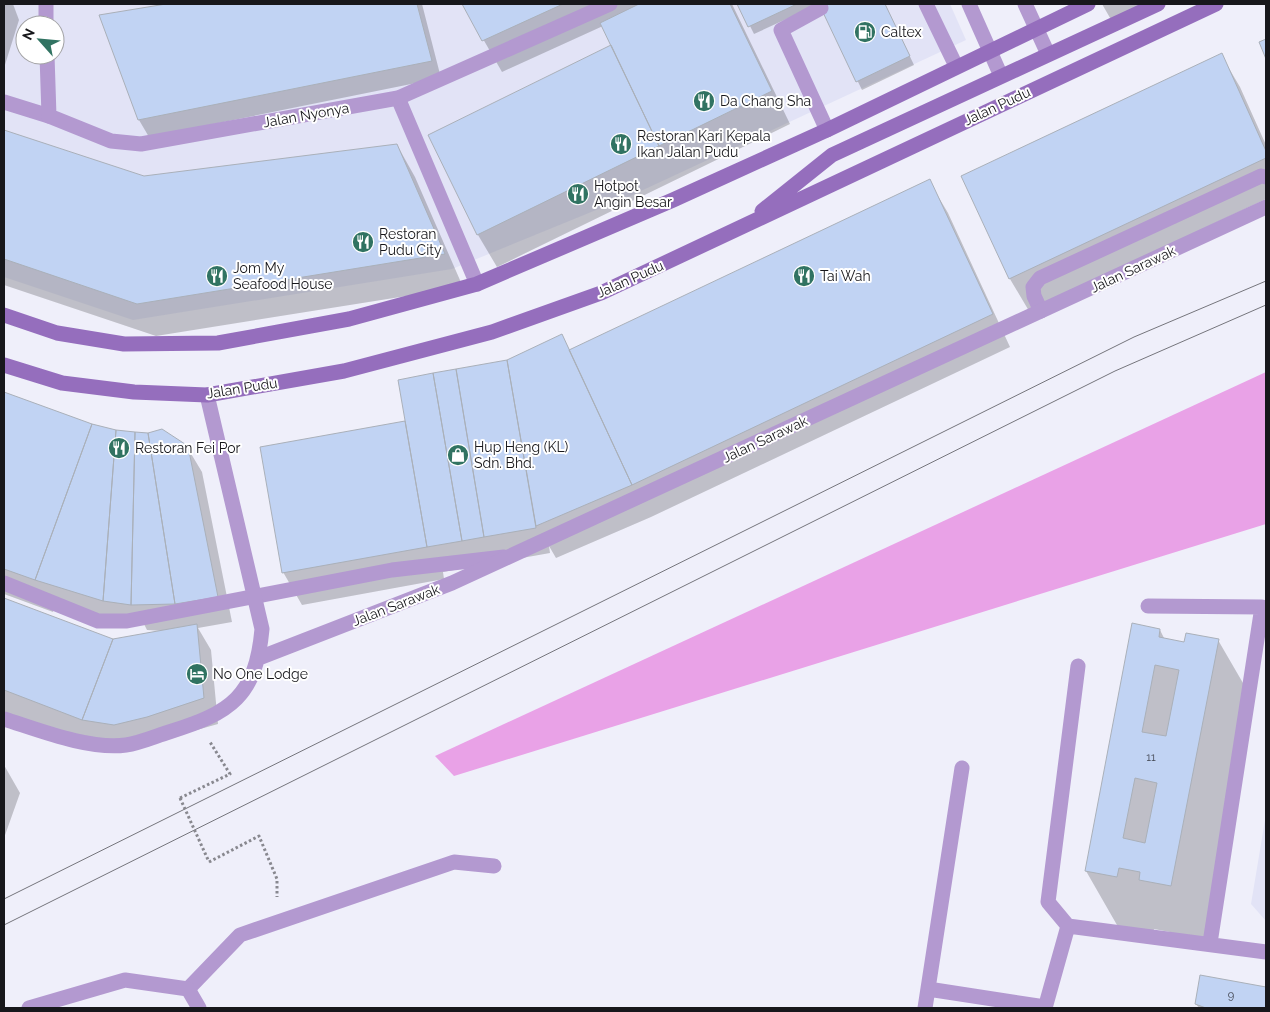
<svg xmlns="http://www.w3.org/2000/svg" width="1270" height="1012" font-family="Raleway,sans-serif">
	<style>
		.built { fill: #e2e3f6; fill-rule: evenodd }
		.forest { fill: #e9a2e7 }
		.shadow { fill: #0003 }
		.building { fill: #c1d3f3; stroke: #aab0b9; fill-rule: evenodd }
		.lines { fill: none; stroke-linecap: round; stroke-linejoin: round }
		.path { stroke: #88888f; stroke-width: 3; stroke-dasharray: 2.5 2.5; stroke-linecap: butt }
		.service { stroke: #b399d0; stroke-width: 15 }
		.minor { stroke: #b399d0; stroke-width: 15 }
		.tertiary { stroke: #b399d0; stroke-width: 15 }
		.secondary { stroke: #956ebd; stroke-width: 15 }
		.tram { stroke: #75757c; stroke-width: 1 }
		.path-bridge { stroke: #88888f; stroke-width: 3; stroke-dasharray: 2.5 2.5; stroke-linecap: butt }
		.labels { text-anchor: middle; stroke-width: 4; stroke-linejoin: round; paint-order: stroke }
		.number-label { font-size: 11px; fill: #424651 }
		.poi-label { font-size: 14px; fill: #17171b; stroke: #fff; text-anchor: start }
		.street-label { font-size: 14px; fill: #17171b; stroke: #fff }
	</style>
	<rect width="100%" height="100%" fill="#efeffa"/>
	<path class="built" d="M 4,4 L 950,4 L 966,40 L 628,197 L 452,269 L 133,320 L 4,277 ZM 25,25 L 55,25 L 55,55 L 25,55 Z
		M 1266,814 L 1266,921 L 1251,904 Z"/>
	<path class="forest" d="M 1266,372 L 1266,524 L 454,776 L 435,756 Z"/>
	<path class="shadow" d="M 4,4 L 13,4 L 19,20 L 4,68 Z
		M 173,4 L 422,4 L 441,78 L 149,137 L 139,120 L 101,16 Z
		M 463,4 L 732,4 L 790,124 L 497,267 L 478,235 L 430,136 L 612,46 L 603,26 L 502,72 Z
		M 739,4 L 819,4 L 754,34 Z
		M 820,4 L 885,4 L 914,65 L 862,90 Z
		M 1102,4 L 1164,4 L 1113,23 Z
		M 1221,55 L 1240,87 L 1266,145 L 1266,199 L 1029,311 L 1010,279 L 963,176 Z
		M 4,132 L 143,177 L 397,145 L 415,177 L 463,287 L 156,336 L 4,285 Z
		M 929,181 L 948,213 L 1010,347 L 651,517 L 556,558 L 549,546 L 550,553 L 443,572 L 444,579 L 302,605 L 283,572 L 261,448 L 407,422 L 400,381 L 508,361 L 562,336 L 570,351 Z
		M 4,394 L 91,425 L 187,447 L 202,472 L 232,622 L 198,628 L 211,650 L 218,724 L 129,749 L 4,715 L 4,599 L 113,640 L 165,631 L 147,630 L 143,622 L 55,606 L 53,612 L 4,594 Z
		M 1160,630 L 1165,640 L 1185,644 L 1218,640 L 1254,702 L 1206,947 L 1170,932 L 1154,929 L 1152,938 L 1121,932 L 1086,871 Z
		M 4,765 L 20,793 L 4,838 Z
		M 1201,977 L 1266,988 L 1266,1008 L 1199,1008 L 1196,1004 Z"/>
	<path class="building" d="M 166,4 L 417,4 L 432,61 L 138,120 L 99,15 Z
		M 462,4 L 563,4 L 482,41 Z
		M 639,4 L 730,4 L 772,91 L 659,146 L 600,23 Z
		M 737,4 L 797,4 L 748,27 Z
		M 819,4 L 885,4 L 910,56 L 856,82 Z
		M 1266,39 L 1266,59 L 1259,42 Z
		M 611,45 L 659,146 L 477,235 L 428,135 Z
		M 1222,53 L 1266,151 L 1266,158 L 1009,279 L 961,176 Z
		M 4,130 L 144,176 L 397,144 L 445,254 L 137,304 L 4,259 Z
		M 930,179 L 993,314 L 632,485 L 569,350 Z
		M 562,334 L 632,485 L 536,526 L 507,360 Z
		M 507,360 L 536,528 L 484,537 L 456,369 Z
		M 456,369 L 484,537 L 462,541 L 433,373 Z
		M 433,373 L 462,541 L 427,547 L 398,380 Z
		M 4,392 L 92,424 L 35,580 L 4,569 Z
		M 405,421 L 427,547 L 282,573 L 260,447 Z
		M 92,424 L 116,430 L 103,601 L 35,580 Z
		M 162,429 L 188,446 L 218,597 L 175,604 L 148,433 Z
		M 116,430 L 135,432 L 131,605 L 103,601 Z
		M 135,432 L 148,433 L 175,604 L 131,605 Z
		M 4,598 L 113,639 L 82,720 L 4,690 Z
		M 1132,623 L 1160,629 L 1159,637 L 1184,642 L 1186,633 L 1219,639 L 1171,886 L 1139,880 L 1140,872 L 1119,868 L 1117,877 L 1085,871 ZM 1155,665 L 1179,670 L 1166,736 L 1142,732 ZM 1135,778 L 1157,783 L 1145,843 L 1123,838 Z
		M 197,624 L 204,698 L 147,717 L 114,725 L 82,720 L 113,639 Z
		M 1200,975 L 1266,987 L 1266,1008 L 1206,1008 L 1195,1004 Z"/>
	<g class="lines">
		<path class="path" d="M 180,798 L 230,774 L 210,742
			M 209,862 L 259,836 L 277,879 L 277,897"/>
		<path class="service" d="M 926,4 L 956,66
			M 821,8 L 781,30 L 827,130
			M 398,98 L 477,284
			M 4,102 L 49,116
			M 1041,311 L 1034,296 L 1033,287 L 1040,278 L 1261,176 L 1266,177
			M 4,583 L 98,621 L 127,621 L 392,570 L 504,557
			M 1148,606 L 1262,607 L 1210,943
			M 1078,666 L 1048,902 L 1068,926 L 1266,952
			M 188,989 L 240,935 L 454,862 L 494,866
			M 928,989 L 1045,1007
			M 925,1008 L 962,768
			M 1045,1008 L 1068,926"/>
		<path class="minor" d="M 46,4 L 46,25
			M 47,55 L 49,116 L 111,141 L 141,144 L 398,98 L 610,4
			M 259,658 L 452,583 L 1266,207
			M 4,719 C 39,730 89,750 126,745 C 140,743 156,736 169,732 C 231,713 256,696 262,629 L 207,395
			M 29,1008 L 125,980 L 188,989 L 199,1008"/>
		<path class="tertiary" d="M 969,4 L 1001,76
			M 1025,4 L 1048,54"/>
		<path class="secondary" d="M 762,211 L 832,155 L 1158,4
			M 4,315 L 57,333 L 124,344 L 218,343 L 349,319 L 477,284 L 673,200 L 827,130 L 1088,4
			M 4,365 L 62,383 L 134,392 L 207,395 L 344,371 L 492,332 L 601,293 L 1216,4"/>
		<path class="tram" d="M 4,899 L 1134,337 L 1266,281
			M 4,925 L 1115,371 L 1266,305"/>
		<path class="path-bridge" d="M 180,798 L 209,862"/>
	</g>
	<defs>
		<g id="fuel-disc" transform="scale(1.125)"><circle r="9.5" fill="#317362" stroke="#fff"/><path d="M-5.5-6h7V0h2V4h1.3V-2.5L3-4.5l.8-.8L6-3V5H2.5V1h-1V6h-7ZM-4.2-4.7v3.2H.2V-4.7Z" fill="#fff"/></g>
		<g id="restaurant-disc" transform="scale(1.125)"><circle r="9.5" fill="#317362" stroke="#fff"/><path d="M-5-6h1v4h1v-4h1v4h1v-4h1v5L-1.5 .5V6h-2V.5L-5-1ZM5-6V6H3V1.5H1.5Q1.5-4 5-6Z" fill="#fff"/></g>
		<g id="shop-disc" transform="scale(1.125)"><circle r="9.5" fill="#317362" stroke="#fff"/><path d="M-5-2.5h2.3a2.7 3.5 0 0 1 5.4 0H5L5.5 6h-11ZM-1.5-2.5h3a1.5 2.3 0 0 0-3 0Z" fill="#fff"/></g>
		<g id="hotel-disc" transform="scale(1.125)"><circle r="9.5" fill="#317362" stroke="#fff"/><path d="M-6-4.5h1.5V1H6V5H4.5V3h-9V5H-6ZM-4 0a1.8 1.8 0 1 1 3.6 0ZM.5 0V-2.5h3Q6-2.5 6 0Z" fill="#fff"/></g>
	</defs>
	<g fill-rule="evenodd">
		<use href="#fuel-disc" x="865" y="32"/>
		<use href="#restaurant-disc" x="704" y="101"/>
		<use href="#restaurant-disc" x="621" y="144"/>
		<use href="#restaurant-disc" x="578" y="194"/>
		<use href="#restaurant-disc" x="363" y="242"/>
		<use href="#restaurant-disc" x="217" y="276"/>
		<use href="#restaurant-disc" x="804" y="276"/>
		<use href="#restaurant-disc" x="119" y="448"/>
		<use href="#shop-disc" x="458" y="455"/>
		<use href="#hotel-disc" x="197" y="674"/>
	</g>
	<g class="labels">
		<g class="number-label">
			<text x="1151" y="761">11</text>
			<text x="1231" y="999">9</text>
		</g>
		<g class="poi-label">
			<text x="881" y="37">Caltex</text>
			<text x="720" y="106">Da Chang Sha</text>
			<text x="637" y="141">Restoran Kari Kepala<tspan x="637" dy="16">Ikan Jalan Pudu</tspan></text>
			<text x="594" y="191">Hotpot<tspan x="594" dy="16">Angin Besar</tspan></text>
			<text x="379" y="239">Restoran<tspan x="379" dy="16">Pudu City</tspan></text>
			<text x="233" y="273">Jom My<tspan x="233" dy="16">Seafood House</tspan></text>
			<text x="820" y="281">Tai Wah</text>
			<text x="474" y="452">Hup Heng (KL)<tspan x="474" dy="16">Sdn. Bhd.</tspan></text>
			<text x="135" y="453">Restoran Fei Por</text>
			<text x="213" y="679">No One Lodge</text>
		</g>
		<g class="street-label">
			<text transform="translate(997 106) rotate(-25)" y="5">Jalan Pudu</text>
			<text transform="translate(306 115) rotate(-10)" y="5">Jalan Nyonya</text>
			<text transform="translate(1133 269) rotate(-25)" y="5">Jalan Sarawak</text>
			<text transform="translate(630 279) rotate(-24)" y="5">Jalan Pudu</text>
			<text transform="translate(242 388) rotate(-9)" y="5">Jalan Pudu</text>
			<text transform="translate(765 439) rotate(-25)" y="5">Jalan Sarawak</text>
			<text transform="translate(396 605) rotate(-21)" y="5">Jalan Sarawak</text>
		</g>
	</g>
	<rect width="1270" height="1012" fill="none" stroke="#17171b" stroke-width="10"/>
	<g transform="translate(40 40) rotate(297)"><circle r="24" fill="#ffffff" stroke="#a2a2a4"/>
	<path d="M0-4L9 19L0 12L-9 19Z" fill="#317362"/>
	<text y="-8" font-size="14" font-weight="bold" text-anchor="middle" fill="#17171b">N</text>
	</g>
</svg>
